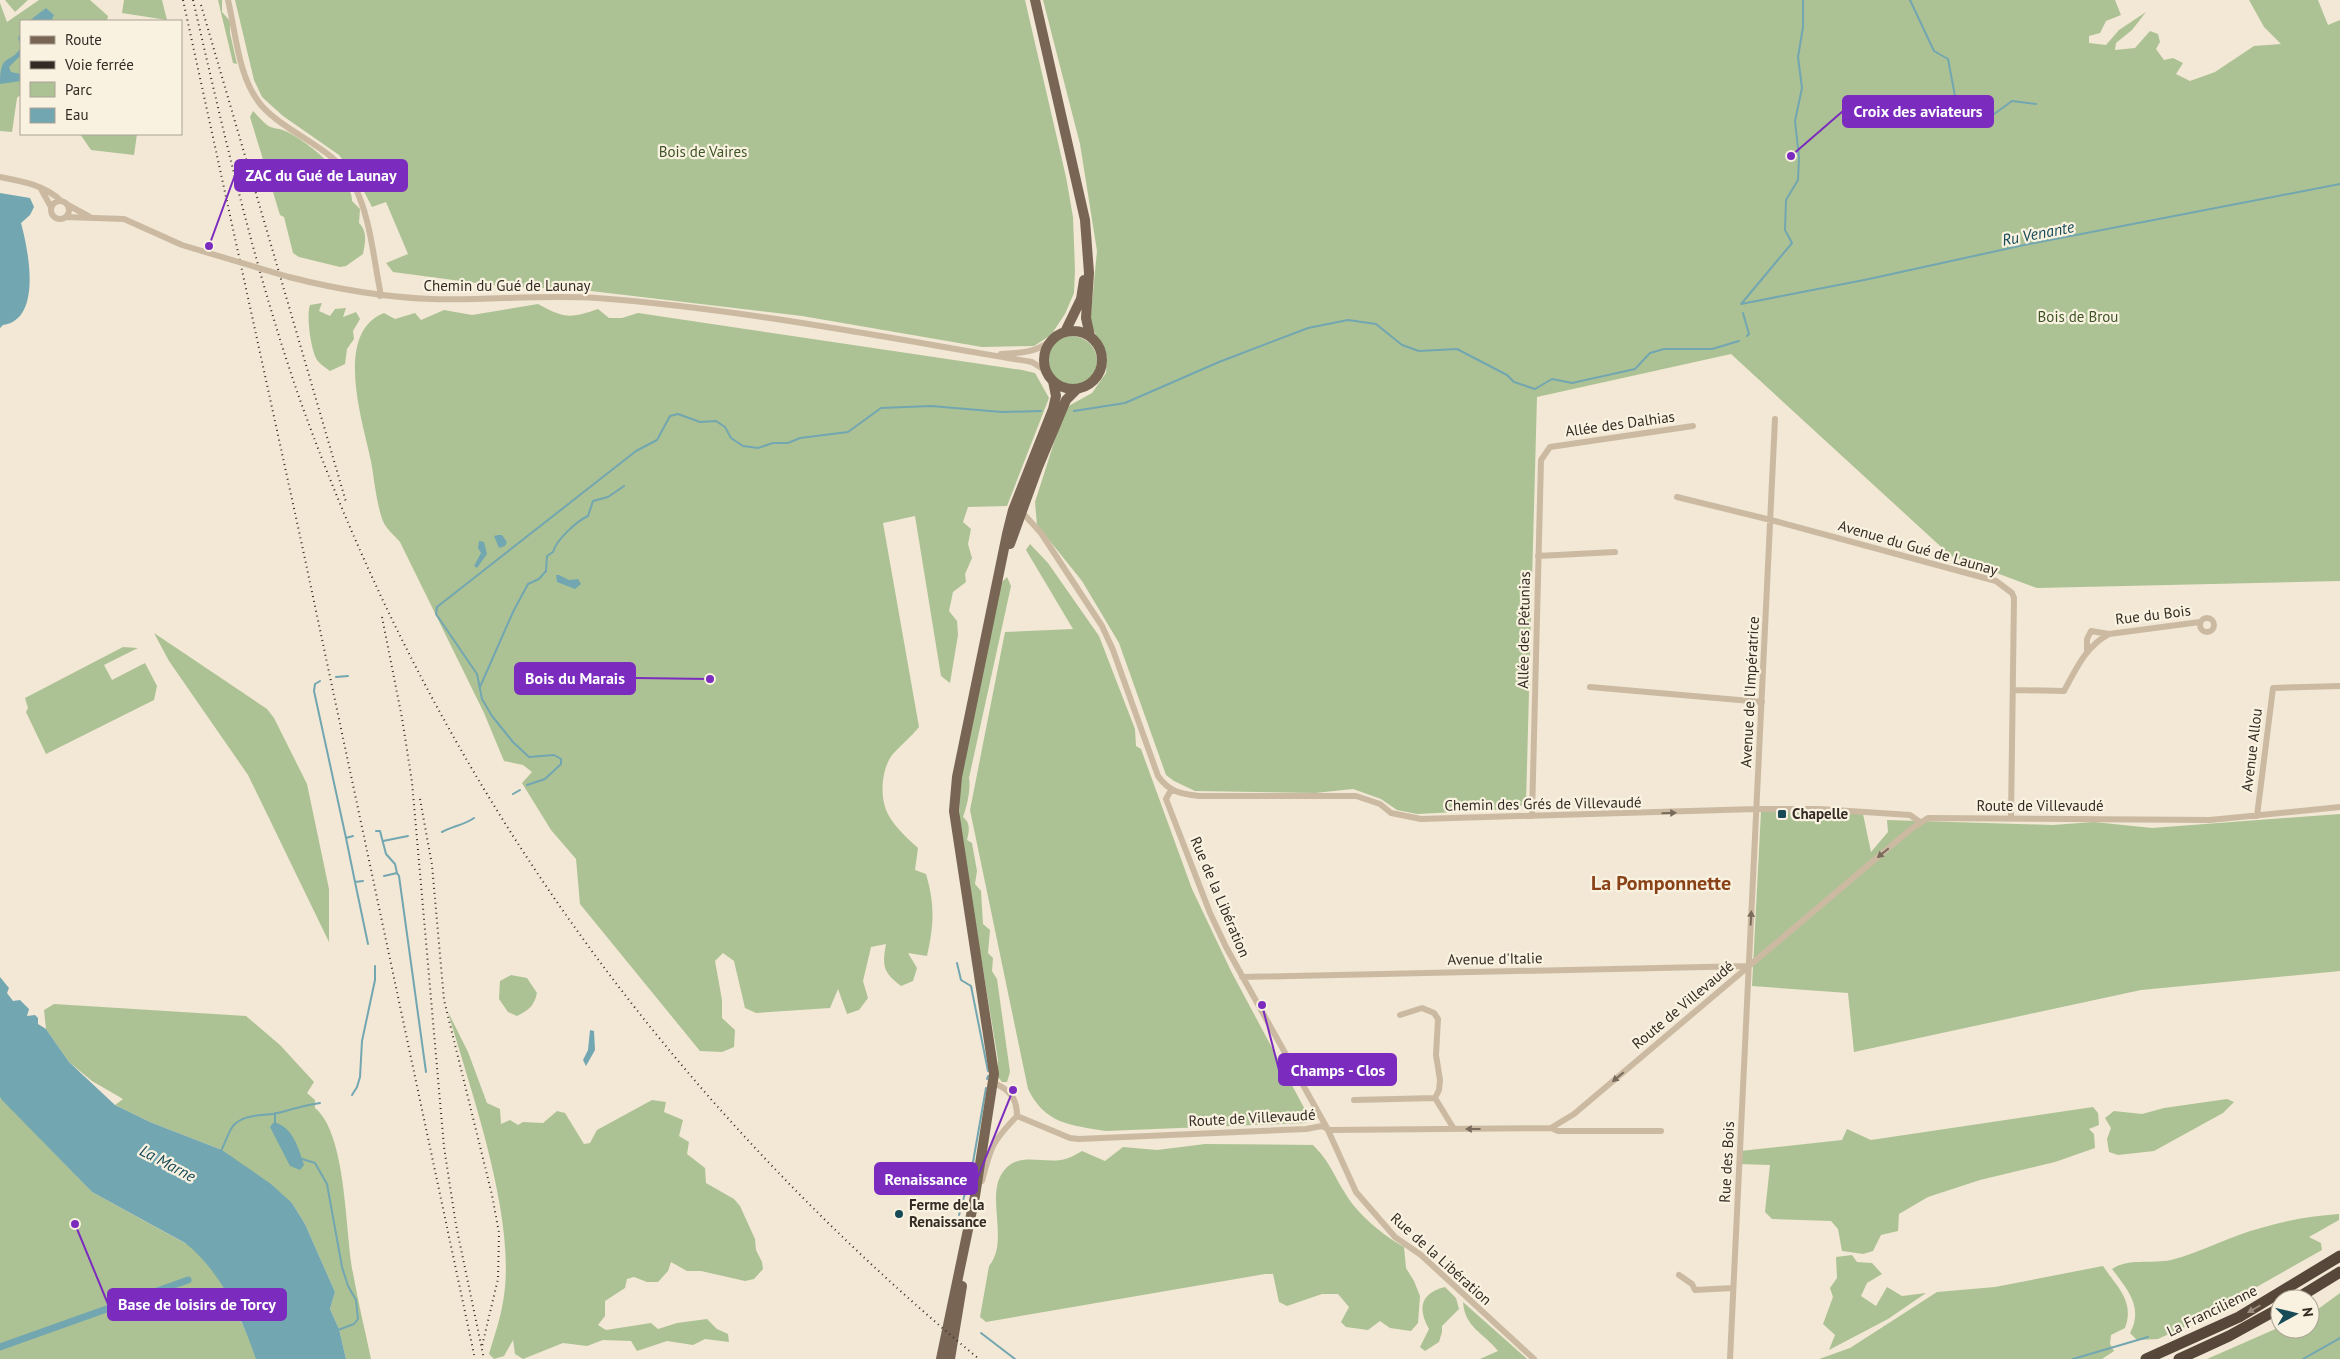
<svg xmlns="http://www.w3.org/2000/svg" width="2340" height="1359" font-family="'PT Sans',sans-serif">
	<style>
		.green { fill: #adc294 }
		.water { fill: #72a6b1 }
		.lines { fill: none; stroke-linecap: round; stroke-linejoin: round }
		.stream { stroke: #72a6b1; stroke-width: 2 }
		.canal { stroke: #72a6b1; stroke-width: 7 }
		.street { stroke: #cbbaa1; stroke-width: 6 }
		.primary { stroke: #786554; stroke-width: 10 }
		.highway { stroke: #56473a; stroke-width: 11 }
		.rail { stroke: #342b24; stroke-width: 2; stroke-dasharray: 1 4; stroke-linecap: butt }
		.street-bridge { stroke: #cbbaa1; stroke-width: 6 }
		.oneway { fill: #786b5c }
		.oneway2 { fill: #988b7d }
		.poi-dot { fill: #174b58; stroke: #faf2e1; stroke-width: 2 }
		.labels { text-anchor: middle; stroke-width: 4.5; stroke-linejoin: round; paint-order: stroke }
		.park-label { font-size: 15px; fill: #3d5426; stroke: #faf2e1 }
		.street-label { font-size: 15px; fill: #342b24; stroke: #faf2e1 }
		.poi-label { font-size: 15px; font-weight: bold; fill: #342b24; stroke: #faf2e1; text-anchor: start }
		.water-label { font-size: 16px; font-style: italic; fill: #174b58; stroke: #faf2e1 }
		.district-label { font-size: 20px; font-weight: bold; fill: #894218; stroke: #faf2e1 }
		.leader { fill: none; stroke: #7b2cbf; stroke-width: 2 }
		.callout-dot { fill: #7b2cbf; stroke: #faf2e1; stroke-width: 2 }
		.callout { fill: #7b2cbf; stroke: #7b2cbf; stroke-width: 2 }
		.callout-label { font-size: 16px; text-anchor: middle; font-weight: bold; fill: #fff }
	</style>
	<rect width="100%" height="100%" fill="#f2e8d5"/>
	<path class="green" d="M 5,0 L 28,0 L 15,12 Z
		M 39,0 L 90,0 L 108,16 L 107,21 L 21,21 L 21,94 L 17,98 L 12,132 L 0,131 L 0,3 L 7,22 Z
		M 124,0 L 162,0 L 167,20 L 122,13 Z
		M 218,0 L 222,0 L 222,12 L 230,21 L 230,33 L 237,64 L 233,63 Z
		M 235,0 L 1025,0 L 1066,177 L 1073,217 L 1075,270 L 1074,293 L 1065,314 L 1051,335 L 1034,346 L 982,347 L 802,316 L 574,289 L 506,287 L 393,272 L 386,263 L 408,254 L 386,202 L 372,207 L 359,182 L 339,155 L 283,116 L 262,97 L 254,80 Z
		M 1043,0 L 2115,0 L 2121,15 L 2106,21 L 2100,33 L 2089,36 L 2089,43 L 2106,45 L 2119,30 L 2146,12 L 2132,30 L 2116,43 L 2115,50 L 2135,48 L 2150,31 L 2158,34 L 2160,42 L 2156,49 L 2164,60 L 2173,58 L 2183,63 L 2176,74 L 2190,81 L 2215,72 L 2254,46 L 2281,44 L 2264,27 L 2249,0 L 2318,0 L 2328,25 L 2340,20 L 2340,581 L 2037,588 L 1951,556 L 1731,354 L 1537,397 L 1526,803 L 1515,809 L 1417,814 L 1397,810 L 1381,799 L 1353,789 L 1315,793 L 1195,791 L 1174,781 L 1166,775 L 1119,643 L 1082,581 L 1037,525 L 1035,502 L 1065,408 L 1092,393 L 1106,373 L 1107,357 L 1090,323 L 1097,251 L 1080,144 Z
		M 253,111 C 258,116 262,121 267,125 C 272,129 279,128 285,131 C 305,139 354,179 352,201 L 360,209 L 359,223 C 368,232 365,243 363,254 L 346,266 L 340,267 L 299,257 L 293,253 L 284,217 L 280,215 L 250,117 Z
		M 80,134 L 137,134 L 134,155 L 91,150 Z
		M 322,303 L 319,311 L 330,316 L 335,309 L 346,308 L 343,317 L 356,312 L 360,319 L 353,331 L 354,339 L 347,349 L 345,364 L 330,371 C 326,368 320,364 317,360 C 311,350 306,316 310,305 Z
		M 538,304 C 564,318 569,319 598,309 L 609,318 L 622,318 L 638,313 L 1022,370 L 1035,373 L 1049,398 L 1007,506 L 968,507 L 963,522 L 971,529 L 968,544 L 972,558 L 965,574 L 966,582 L 953,592 L 949,611 L 957,621 L 958,635 L 950,683 L 941,676 L 915,516 L 883,523 L 919,727 C 911,737 901,745 892,755 C 881,770 879,799 889,816 C 896,828 907,838 918,848 L 915,870 L 926,874 C 935,905 934,924 927,956 L 908,953 L 917,968 L 913,981 L 901,986 C 883,972 882,966 886,944 L 871,947 L 863,981 L 868,998 L 859,1010 L 847,1014 L 838,989 L 830,1008 L 756,1013 L 745,1008 L 734,961 L 723,953 L 715,961 L 722,1000 L 722,1018 L 735,1030 L 734,1047 L 722,1052 L 700,1051 L 580,904 L 576,859 L 551,830 L 522,783 L 532,772 L 523,765 L 504,761 L 484,713 L 400,542 C 395,536 386,529 383,521 C 377,507 374,478 371,461 C 363,422 333,333 384,313 L 395,319 L 415,313 L 421,320 L 444,310 L 472,315 Z
		M1047 361a25 25 0 1 1 50 0a25 25 0 1 1-50 0Z
		M 1030,544 L 1048,563 L 1099,636 L 1135,729 L 1136,746 L 1141,749 L 1192,889 L 1231,971 L 1310,1119 L 1306,1123 L 1106,1131 C 1070,1125 1045,1124 1028,1089 L 970,810 L 1005,632 L 1073,629 L 1026,550 Z
		M 1007,577 L 1011,586 L 969,778 C 971,788 967,807 963,817 C 971,823 969,832 967,840 L 972,843 L 977,871 L 975,884 L 981,891 L 983,924 L 990,930 L 988,953 L 993,958 L 992,971 L 997,979 L 1010,1072 L 1007,1082 L 1002,1082 L 998,1077 L 998,1060 L 959,824 L 960,779 L 1001,583 Z
		M 154,633 L 267,709 L 274,718 L 307,784 L 329,889 L 329,942 L 248,775 L 169,661 Z
		M 123,647 L 138,648 L 104,665 L 112,680 L 145,663 L 157,686 L 154,700 L 46,754 L 26,712 L 28,708 L 25,698 Z
		M 1761,811 L 1863,814 L 1871,852 L 1888,832 L 1887,820 L 2053,825 L 2094,822 L 2152,828 L 2340,814 L 2340,971 L 2141,990 L 1854,1052 L 1848,993 L 1752,986 Z
		M 511,975 L 527,978 L 537,993 C 534,1006 529,1010 517,1016 L 508,1012 L 499,999 L 500,981 Z
		M 54,1004 L 246,1016 L 280,1045 L 314,1082 L 307,1093 L 315,1100 L 315,1108 C 347,1134 345,1233 353,1273 C 358,1302 365,1330 371,1359 L 346,1359 L 339,1329 L 330,1309 L 335,1292 L 305,1224 L 292,1203 L 222,1150 L 150,1122 L 115,1105 L 123,1099 L 92,1081 L 69,1062 L 46,1029 L 44,1010 Z
		M 448,1012 L 468,1052 L 487,1103 L 500,1109 L 501,1124 L 510,1120 L 518,1125 L 523,1122 L 543,1123 L 557,1111 L 565,1113 L 584,1144 L 590,1143 L 597,1130 L 652,1100 L 666,1102 L 664,1112 L 683,1120 L 679,1136 L 689,1142 L 687,1154 L 705,1168 L 706,1183 L 734,1199 L 740,1206 L 755,1239 L 756,1250 L 762,1262 L 763,1269 L 754,1279 L 745,1281 L 701,1271 L 687,1271 L 671,1262 L 668,1271 L 658,1282 L 647,1282 L 634,1277 L 627,1279 L 625,1288 L 605,1301 L 605,1316 L 598,1325 L 606,1330 L 651,1323 L 658,1329 L 677,1323 L 707,1319 L 717,1329 L 728,1334 L 729,1342 L 705,1339 L 693,1345 L 667,1341 L 637,1351 L 631,1341 L 603,1340 L 587,1346 L 563,1343 L 523,1359 L 515,1354 L 513,1340 L 504,1356 L 494,1359 L 489,1354 C 494,1337 500,1320 503,1302 C 518,1222 471,1092 448,1012 Z
		M 0,1097 L 92,1192 L 199,1251 L 214,1265 L 259,1359 L 0,1359 Z
		M 2227,1099 L 2234,1102 L 2223,1113 L 2154,1151 L 2118,1155 L 2109,1152 L 2107,1139 L 2111,1128 L 2105,1118 L 2114,1111 L 2142,1114 L 2164,1108 Z
		M 2093,1107 L 2098,1113 L 2099,1125 L 2089,1129 L 2094,1134 L 2095,1148 L 2055,1162 L 1980,1180 L 1928,1197 L 1899,1214 L 1898,1231 L 1881,1235 L 1873,1251 L 1863,1254 L 1842,1251 L 1838,1229 L 1831,1221 L 1772,1219 L 1765,1212 L 1770,1165 L 1739,1164 L 1740,1151 L 1842,1140 L 1847,1129 L 1871,1140 Z
		M 1205,1144 L 1313,1145 C 1330,1162 1333,1174 1345,1193 C 1356,1213 1384,1236 1404,1247 L 1406,1268 L 1414,1281 L 1420,1296 L 1418,1323 L 1411,1331 L 1390,1328 L 1380,1321 L 1368,1330 L 1346,1327 L 1341,1322 L 1349,1307 L 1338,1294 L 1322,1294 L 1287,1306 L 1279,1302 L 1273,1274 L 1265,1274 L 986,1322 L 980,1317 L 989,1266 C 1009,1242 987,1200 1001,1175 C 1015,1151 1038,1163 1061,1160 C 1068,1159 1075,1155 1082,1151 L 1105,1161 L 1123,1147 L 1157,1150 Z
		M 2339,1214 L 2339,1220 L 2309,1237 L 2321,1243 L 2322,1250 L 2193,1323 L 2158,1339 L 2137,1340 L 2130,1333 C 2144,1307 2127,1289 2112,1269 C 2128,1258 2152,1264 2171,1260 C 2202,1252 2230,1236 2261,1228 C 2287,1220 2312,1216 2339,1214 Z
		M 1852,1255 L 1857,1262 L 1872,1263 L 1882,1274 L 1867,1283 L 1861,1296 L 1876,1306 L 1887,1287 L 1902,1296 L 1926,1293 L 1888,1319 L 1829,1350 L 1835,1335 L 1823,1324 L 1833,1297 L 1830,1288 L 1837,1278 L 1836,1257 Z
		M 2103,1266 C 2117,1287 2135,1301 2125,1328 L 2111,1335 L 2110,1344 L 2114,1351 L 2102,1359 L 1819,1359 L 1850,1348 L 1937,1292 L 1995,1287 Z
		M 1445,1287 L 1456,1298 L 1459,1309 L 1442,1326 L 1442,1332 L 1439,1342 L 1425,1351 L 1420,1347 L 1429,1329 C 1417,1308 1421,1293 1445,1287 Z
		M 2340,1293 L 2340,1359 L 2207,1359 L 2280,1327 L 2280,1329 L 2310,1329 L 2310,1315 Z
		M 1463,1302 L 1527,1359 L 1480,1359 L 1498,1351 C 1483,1332 1465,1328 1463,1302 Z"/>
	<path class="water" d="M 46,8 L 54,15 L 51,21 L 29,21 Z
		M 21,32 L 21,55 L 9,67 L 11,72 L 21,74 L 21,81 L 0,84 C 0,51 10,66 21,47 L 18,38 Z
		M 0,193 L 30,198 L 34,207 L 30,215 L 21,223 C 28,249 43,319 3,325 L 0,328 Z
		M 498,535 L 502,535 L 507,542 L 505,546 L 499,548 L 494,536 Z
		M 479,541 L 484,542 L 487,554 L 477,568 L 474,566 L 481,553 L 478,548 Z
		M 556,575 L 559,575 L 569,580 L 578,579 L 581,584 L 575,589 L 557,582 Z
		M 0,977 L 9,988 L 7,993 L 13,1001 L 20,1000 L 29,1009 L 27,1016 L 35,1015 L 38,1018 L 38,1024 L 46,1029 L 69,1062 L 115,1105 L 150,1122 L 222,1150 L 271,1184 L 292,1203 L 305,1224 L 335,1292 L 330,1309 L 339,1329 L 346,1359 L 256,1359 C 242,1318 220,1270 185,1243 L 92,1192 L 2,1100 L 0,1097 Z
		M 590,1030 L 594,1031 L 595,1050 L 586,1066 L 583,1060 L 588,1050 Z
		M 274,1122 C 293,1127 299,1149 304,1165 L 300,1170 L 290,1166 L 270,1127 Z"/>
	<g class="lines">
		<path class="stream" d="M 1910,0 L 1934,51 L 1948,59 L 1955,96 L 1969,117 L 1990,117 L 2012,101 L 2036,104
			M 1742,303 L 1792,243 L 1785,230 L 1786,200 L 1798,180 L 1799,157 L 1795,121 L 1802,88 L 1798,57 L 1803,27 L 1803,0
			M 1741,304 L 1869,279 L 2024,245 L 2340,184
			M 1743,313 L 1749,334 L 1747,336
			M 1074,411 L 1125,403 L 1219,362 L 1308,328 L 1348,320 L 1376,324 L 1402,345 L 1419,351 L 1457,349 L 1507,375 L 1514,382 L 1535,389 L 1552,379 L 1572,383 L 1635,369 L 1650,353 L 1664,349 L 1712,349 L 1739,341
			M 336,677 L 348,676
			M 320,681 L 315,684 L 314,691 L 346,838
			M 480,687 L 513,612 L 528,584 L 539,579 L 546,571 L 547,556 L 553,552 C 556,540 577,521 588,516 L 593,501 L 608,497 L 624,486
			M 527,785 L 545,779 L 561,764 L 561,759 L 554,755 L 529,757 L 513,742 L 492,716 L 482,699 L 477,674 L 436,614 L 437,607 L 636,451 L 657,440 L 670,416 L 678,414 L 700,422 L 716,421 L 725,427 L 731,438 L 743,446 L 758,448 L 773,443 L 788,443 L 800,438 L 848,432 L 881,408 L 931,406 L 1002,412 L 1041,411
			M 513,794 L 520,790
			M 376,831 L 380,831 L 386,854 L 395,864 L 397,873 L 384,876
			M 442,832 C 453,826 464,825 474,818
			M 353,836 L 346,838 L 355,882
			M 383,841 L 408,836
			M 397,873 L 399,876 L 426,1072
			M 363,881 L 355,882 L 368,944
			M 957,963 L 961,980 L 971,986 L 988,1071
			M 987,1079 L 988,1076
			M 352,1095 L 357,1087 L 360,1077 L 362,1041 L 375,980 L 375,966
			M 275,1123 L 275,1113
			M 221,1151 C 225,1143 228,1133 233,1126 C 245,1112 267,1117 282,1112 C 295,1108 306,1105 320,1103
			M 302,1159 L 315,1163 L 327,1184 L 342,1267 L 348,1286 L 356,1300 L 358,1319 L 354,1324 L 338,1330
			M 959,1215 L 972,1168 L 986,1088
			M 981,1333 L 1015,1359
			M 2073,1359 L 2148,1337
			M 2303,1359 L 2340,1338"/>
		<path class="canal" d="M 0,1347 L 188,1280"/>
		<path class="street" d="M 228,0 C 236,33 238,78 261,105 C 286,134 336,148 353,183 C 370,215 373,255 380,290 L 380,296
			M 0,177 C 21,181 45,185 61,201
			M 41,189 L 51,207
			M51 210a9 9 0 1 1 18 0a9 9 0 1 1-18 0Z
			M 68,205 L 90,217
			M 66,217 L 124,219 L 182,245 L 232,260
			M 289,277 C 336,289 382,297 431,299 C 486,301 542,294 597,298 C 743,309 888,338 1032,362 L 1046,371
			M 1001,354 C 1019,353 1034,353 1049,342
			M 1677,497 L 1771,520 L 1996,581 L 2012,593 L 2014,598 L 2011,818
			M 1021,511 L 1041,533 L 1102,626 L 1113,650 L 1158,776 C 1169,792 1181,794 1199,796 L 1356,796 L 1380,804 L 1391,813 L 1421,819 L 1756,809 L 1819,809 L 1910,815 L 1920,822
			M 1538,556 L 1615,552
			M2200 625a7 7 0 1 1 14 0a7 7 0 1 1-14 0Z
			M 2087,650 L 2087,639 L 2091,631 L 2109,634
			M 1590,687 L 1762,702
			M 2014,690 L 2064,691 C 2076,669 2086,646 2109,634 L 2200,622
			M 1171,790 L 1166,799 L 1210,913 L 1226,947 L 1327,1128 L 1356,1192 L 1395,1237 L 1421,1255 L 1534,1359
			M 1532,816 L 1541,460 L 1550,447 L 1693,426
			M 2257,816 L 2273,688 L 2340,686
			M 1242,977 L 1749,966
			M 1400,1015 L 1422,1008 L 1434,1013 L 1438,1019 L 1436,1055 L 1440,1080 L 1439,1090 L 1435,1098 L 1454,1129
			M 1354,1100 L 1435,1098
			M 1017,1116 L 1070,1138 L 1079,1139 L 1306,1129 L 1322,1126 L 1330,1130 L 1551,1128 L 1574,1114 L 1911,829 L 1928,818 L 2210,820 L 2340,807
			M 1551,1128 L 1558,1131 L 1661,1131
			M 982,1181 C 991,1146 992,1142 1017,1116 C 1017,1098 1010,1090 994,1083
			M 1679,1275 L 1692,1284 L 1695,1290 L 1733,1288
			M 1730,1359 L 1775,419"/>
		<path class="primary" d="M 1035,0 L 1085,220 L 1089,273 L 1086,318 L 1090,336
			M1044 360a29 29 0 1 1 58 0a29 29 0 1 1-58 0Z
			M 1065,332 L 1081,299 L 1084,280
			M 1010,544 L 1038,467 L 1066,400 L 1077,389
			M 941,1359 L 975,1196 L 994,1074 L 954,811 L 957,777 L 1007,534 L 1013,510 L 1053,409 L 1056,396 L 1053,381
			M 950,1359 L 962,1286"/>
		<path class="highway" d="M 2296,1299 L 2340,1272
			M 2146,1359 L 2239,1317 L 2340,1256
			M 2179,1359 L 2229,1336 L 2280,1308"/>
		<path class="rail" d="M 183,0 L 302,545 L 475,1359
			M 193,0 C 224,134 254,267 299,397 C 436,782 666,1099 979,1359
			M 201,5 L 346,502
			M 382,617 L 402,718 L 412,782 L 444,1147 L 456,1225 L 484,1359
			M 420,799 L 432,865 L 444,1000 L 492,1195 L 499,1233 L 498,1279 L 482,1346"/>
		<path class="street-bridge" d="M 232,260 L 289,277"/>
	</g>
	<defs><path id="oneway-solid" d="M-6-.8H1V-3.2L6.5 0L1 3.2V.8H-6Z" transform="scale(1.25)"/></defs>
	<g class="oneway">
		<use href="#oneway-solid" transform="translate(1669 813) rotate(-2)"/>
		<use href="#oneway-solid" transform="translate(1883 853) rotate(140)"/>
		<use href="#oneway-solid" transform="translate(1751 918) rotate(-87)"/>
		<use href="#oneway-solid" transform="translate(1618 1077) rotate(140)"/>
		<use href="#oneway-solid" transform="translate(1473 1129) rotate(-180)"/>
	</g>
	<use class="oneway2" href="#oneway-solid" transform="translate(2254 1309) rotate(150)"/>
	<g class="poi-dot">
		<rect x="1777" y="809" width="10" height="10" rx="2.5"/>
		<circle cx="899" cy="1214" r="5"/>
	</g>
	<g class="labels">
		<g class="park-label">
			<text x="703" y="157">Bois de Vaires</text>
			<text x="2078" y="322">Bois de Brou</text>
		</g>
		<g class="street-label">
			<text x="507" y="291">Chemin du Gué de Launay</text>
			<text transform="translate(1620 424) rotate(-8)" y="5">Allée des Dalhias</text>
			<text transform="translate(1918 548) rotate(16)" y="5">Avenue du Gué de Launay</text>
			<text transform="translate(2153 615) rotate(-7)" y="5">Rue du Bois</text>
			<text transform="translate(1524 630) rotate(-89)" y="5">Allée des Pétunias</text>
			<text transform="translate(1750 692) rotate(-87)" y="5">Avenue de l'Impératrice</text>
			<text transform="translate(2252 750) rotate(-83)" y="5">Avenue Allou</text>
			<text transform="translate(1543 804) rotate(-1)" y="5">Chemin des Grés de Villevaudé</text>
			<text x="2040" y="811">Route de Villevaudé</text>
			<text transform="translate(1220 897) rotate(67)" y="5">Rue de la Libération</text>
			<text transform="translate(1495 959) rotate(-1)" y="5">Avenue d'Italie</text>
			<text transform="translate(1683 1005) rotate(-40)" y="5">Route de Villevaudé</text>
			<text transform="translate(1252 1118) rotate(-3)" y="5">Route de Villevaudé</text>
			<text transform="translate(1727 1162) rotate(-87)" y="5">Rue des Bois</text>
			<text transform="translate(1441 1259) rotate(42)" y="5">Rue de la Libération</text>
			<text transform="translate(2212 1311) rotate(-26)" y="5">La Francilienne</text>
		</g>
		<g class="poi-label">
			<text x="1792" y="819">Chapelle</text>
			<text x="909" y="1210">Ferme de la<tspan x="909" dy="17">Renaissance</tspan></text>
		</g>
		<g class="water-label">
			<text transform="translate(2038 233) rotate(-11)" y="6">Ru Venante</text>
			<text transform="translate(168 1163) rotate(28)" y="6">La Marne</text>
		</g>
		<g class="district-label">
			<text x="1661" y="890">La Pomponnette</text>
		</g>
	</g>
	<path class="leader" d="M1791 156L1843 111M209 246L235 175M710 679L635 678M1262 1005L1279 1070M1013 1090L977 1179M75 1224L108 1304"/>
	<g class="callout-dot">
		<circle cx="1791" cy="156" r="5"/>
		<circle cx="209" cy="246" r="5"/>
		<circle cx="710" cy="679" r="5"/>
		<circle cx="1262" cy="1005" r="5"/>
		<circle cx="1013" cy="1090" r="5"/>
		<circle cx="75" cy="1224" r="5"/>
	</g>
	<g class="callout">
		<rect x="1843" y="96" width="150" height="31" rx="5"/>
		<rect x="235" y="160" width="172" height="31" rx="5"/>
		<rect x="515" y="663" width="120" height="31" rx="5"/>
		<rect x="1279" y="1054" width="117" height="31" rx="5"/>
		<rect x="875" y="1163" width="102" height="31" rx="5"/>
		<rect x="108" y="1289" width="178" height="31" rx="5"/>
	</g>
	<g class="callout-label">
		<text x="1918" y="117">Croix des aviateurs</text>
		<text x="321" y="181">ZAC du Gué de Launay</text>
		<text x="575" y="684">Bois du Marais</text>
		<text x="1338" y="1076">Champs - Clos</text>
		<text x="926" y="1185">Renaissance</text>
		<text x="197" y="1310">Base de loisirs de Torcy</text>
	</g>
	<rect x="20" y="20" width="162" height="115" fill="#faf2e1" stroke="#aba295"/>
	<rect x="30" y="36" width="25" height="8" fill="#786554" stroke="#aba295"/>
	<text x="65" y="45" font-size="15" fill="#342b24">Route</text>
	<rect x="30" y="61" width="25" height="8" fill="#342b24" stroke="#aba295"/>
	<text x="65" y="70" font-size="15" fill="#342b24">Voie ferrée</text>
	<rect x="30" y="82" width="25" height="15" fill="#adc294" stroke="#aba295"/>
	<text x="65" y="95" font-size="15" fill="#342b24">Parc</text>
	<rect x="30" y="108" width="25" height="15" fill="#72a6b1" stroke="#aba295"/>
	<text x="65" y="120" font-size="15" fill="#342b24">Eau</text>
	<g transform="translate(2295 1314) rotate(82)"><circle r="24" fill="#faf2e1" stroke="#aba295"/>
	<path d="M0-4L9 19L0 12L-9 19Z" fill="#174b58"/>
	<text y="-8" font-size="14" font-weight="bold" text-anchor="middle" fill="#342b24">N</text>
	</g>
</svg>
